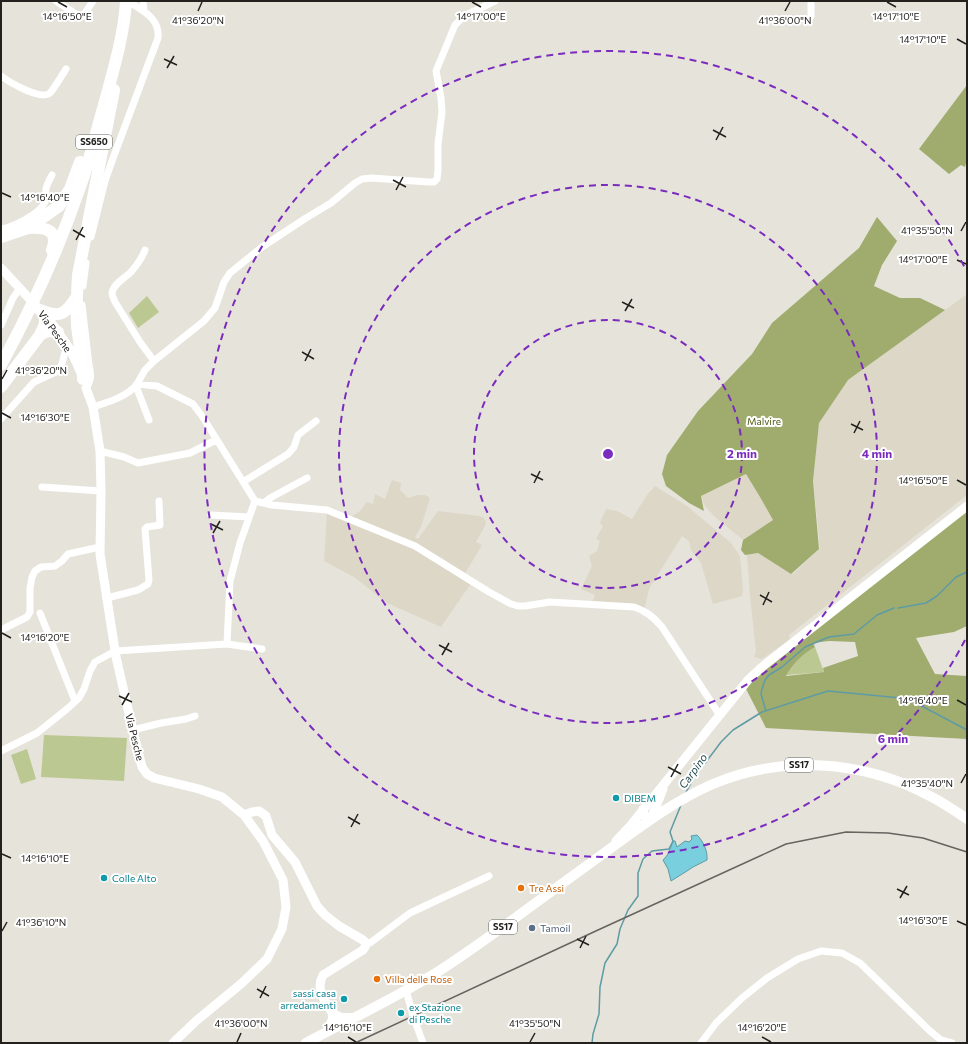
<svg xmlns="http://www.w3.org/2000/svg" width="968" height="1044" font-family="Commissioner,sans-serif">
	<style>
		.built { fill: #ddd7c7 }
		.green { fill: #bcc891 }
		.forest { fill: #9fac6e; fill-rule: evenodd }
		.water { fill: #79cfdd; stroke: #5f9ba4 }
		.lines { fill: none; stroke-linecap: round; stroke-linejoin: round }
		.stream { stroke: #5f9ba4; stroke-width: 1.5 }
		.street { stroke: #fff; stroke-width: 7 }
		.secondary { stroke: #fff; stroke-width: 9 }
		.primary { stroke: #fff; stroke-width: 10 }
		.highway { stroke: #fff; stroke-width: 12 }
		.rail { stroke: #66645f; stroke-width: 1.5 }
		.ticks { fill: none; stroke: #22211e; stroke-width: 1.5 }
		.ring { fill: none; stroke: #7b2cbf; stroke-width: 2; stroke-dasharray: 7 5 }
		.culture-dot { fill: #0f9aa8; stroke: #fff; stroke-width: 1.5 }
		.food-dot { fill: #e8710a; stroke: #fff; stroke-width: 1.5 }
		.service-dot { fill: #5c6f8a; stroke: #fff; stroke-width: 1.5 }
		.labels { text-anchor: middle; stroke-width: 4; stroke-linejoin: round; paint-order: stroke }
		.shield { fill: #fff; stroke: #646462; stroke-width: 1 }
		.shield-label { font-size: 9px; font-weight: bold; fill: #22211e }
		.street-label { font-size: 10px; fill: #22211e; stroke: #fff }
		.park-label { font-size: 10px; fill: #505b16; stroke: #fff }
		.culture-label { font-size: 10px; fill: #0d838f; stroke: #fff; text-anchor: start }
		.food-label { font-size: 10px; fill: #c56008; stroke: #fff; text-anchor: start }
		.service-label { font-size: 10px; fill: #4e5e75; stroke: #fff; text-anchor: start }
		.water-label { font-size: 11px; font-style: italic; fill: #1f474e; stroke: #fff }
		.ticks-label { font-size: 10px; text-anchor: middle; fill: #22211e; stroke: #fff; stroke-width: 4; stroke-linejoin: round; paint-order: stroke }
		.centre { fill: #7b2cbf; stroke: #fff; stroke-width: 2 }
		.ring-label { font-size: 12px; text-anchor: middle; font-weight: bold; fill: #7b2cbf; stroke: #fff; stroke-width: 4; stroke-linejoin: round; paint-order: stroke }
	</style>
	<rect width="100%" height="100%" fill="#e6e3da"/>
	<path class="built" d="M 967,294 L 967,495 L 789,635 L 790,639 L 762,659 L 754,657 L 756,651 L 750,596 L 747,554 L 758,553 L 791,574 L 794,573 L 820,548 L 813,481 L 819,423 L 844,383 Z
		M 746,474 L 760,497 L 773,520 L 743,540 L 715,517 L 705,506 L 701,496 Z
		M 392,480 L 401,483 L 400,490 L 408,498 L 418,495 L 425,495 L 430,498 L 421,527 L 415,537 L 418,539 L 438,511 L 479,516 L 484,518 L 486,522 L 484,528 L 476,542 L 482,545 L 463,577 L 472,582 L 441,627 L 387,603 L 354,577 L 324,561 L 327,513 L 351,517 L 360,511 L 367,502 L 373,504 L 375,494 L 385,499 Z
		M 655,486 L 687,506 L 731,543 L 740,556 L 743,591 L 742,596 L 713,604 L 701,563 L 691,550 L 689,541 L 682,536 L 649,589 L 644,610 L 591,605 L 595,595 L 581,589 L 592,566 L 589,556 L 597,551 L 600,541 L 596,539 L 603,526 L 600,523 L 606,509 L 617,511 L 632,519 L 647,495 Z"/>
	<path class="green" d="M 147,296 L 159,312 L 138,328 L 129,313 Z
		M 815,647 L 824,672 L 786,675 C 791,664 804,653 815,647 Z
		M 44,735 L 127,738 L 124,781 L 41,777 Z
		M 27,749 L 36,779 L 21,784 L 11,755 Z"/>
	<path class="forest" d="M 967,85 L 967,159 L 965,167 L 961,165 L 949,174 L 919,149 Z
		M 877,217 L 897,241 L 882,265 L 874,286 L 900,298 L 920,298 L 945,310 L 848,380 L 819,423 L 813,481 L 819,549 L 791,574 L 758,553 L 745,555 L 741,550 L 743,540 L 773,520 L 760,497 L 746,474 L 701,496 L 704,511 L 689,503 L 666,486 L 662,474 L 667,455 L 698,411 L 752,354 L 772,323 L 859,248 Z
		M 967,507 L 967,626 L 954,632 L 916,638 L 935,674 L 967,676 L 967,739 L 766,728 L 744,685 L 748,680 L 758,679 L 755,673 ZM 829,641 L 855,642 L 858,656 L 823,668 L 824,672 L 786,676 C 792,664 803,654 815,647 L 813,643 Z"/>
	<path class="water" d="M 697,835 C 703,841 708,851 707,860 L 693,867 L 687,871 L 671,881 L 668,869 L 663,860 C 669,855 670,848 673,841 L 675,841 L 677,847 L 685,841 L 689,842 L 692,839 L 691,836 Z"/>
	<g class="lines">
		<path class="stream" d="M 898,608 L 926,603 L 937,596 L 956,577 L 967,572
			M 766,711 L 761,694 L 762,689 L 765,680 L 769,675 L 782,667 L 805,647 L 829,637 L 854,634 L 877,615 L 894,608
			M 685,794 L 694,778 L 721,742 L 733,730 L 762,712 L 828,691 L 901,698 L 916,703 L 967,730
			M 592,1043 L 593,1034 L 599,1014 L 600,987 L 605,963 L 617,944 L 620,929 L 628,910 L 638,896 L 638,873 L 643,859 L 652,851 L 669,849 L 673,841 L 670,832 L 681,805"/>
		<path class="street" d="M 56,1 L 79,16 L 83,16 L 93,1
			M 143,1 L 144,11
			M 811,1 L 811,16
			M 1,76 C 9,82 41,101 50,93 C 54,89 62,75 66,69
			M 1,229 C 13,227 40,214 45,202 C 47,198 45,194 46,189 C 47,184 50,179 52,175
			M 91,237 L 105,181 L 112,161 L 158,38 C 160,18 143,11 128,1
			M 145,250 C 142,258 137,265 131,272 C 126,277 113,284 112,293 C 112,296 114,299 115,302 L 140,342 L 154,361
			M 83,286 L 86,263
			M 82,305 L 89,365 C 91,374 92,380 86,388
			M 1,325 L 13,298 L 20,288
			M 137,384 L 145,370 L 154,361 L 204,321 L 215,308 L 224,282 L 230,273 L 262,247 L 306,218 L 331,203 L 355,183 L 362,179 L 371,178 L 429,182 L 434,182 L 437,179 L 438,171 L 438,144 L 442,112 L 441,98 L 436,71 L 455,25 L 464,16 L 495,1
			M 136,386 L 149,420
			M 93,407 C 106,403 129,396 137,384 L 157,386 L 193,404 L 202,416 L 255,501 L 272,505 L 327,510 L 415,546 L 489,592 L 511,604 L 518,606 L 525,606 L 550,602 L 634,607 C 647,611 654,618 662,627 L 719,714
			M 1,419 L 34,382 L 58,371 C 65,363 62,354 68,346
			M 100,451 L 124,457 L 138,463 L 190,453 L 216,440
			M 243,482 L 288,454 L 294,447 L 298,435 L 316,421
			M 42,487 L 101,491
			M 264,503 L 270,498 L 307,478
			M 211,515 L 249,517
			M 107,598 L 138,590 L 148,584 L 149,580 L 145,529 L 147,527 L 160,525 L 159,501
			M 40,613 L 75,701
			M 1,630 L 27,617 L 30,612 L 30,588 L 32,577 L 35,571 L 41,567 L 55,566 L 62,561 L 68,554 L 100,547
			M 227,644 L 230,581 L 240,543 L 255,501
			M 133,730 L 161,723 L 186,719 L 195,716
			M 1,751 L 37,733 L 67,709 L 79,698 L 84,689 L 90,671 L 95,662 L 115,651 L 227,644 L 262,649
			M 366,943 L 370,943 L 410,913 L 489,876
			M 406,990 L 413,1016 L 423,1043
			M 701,1043 L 716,1023 L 742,998 L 767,978 L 798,959 L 821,951 L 842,953 L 860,963 L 930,1031 L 941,1040 L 952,1043"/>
		<path class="secondary" d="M 1,268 L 51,322 L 70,349 L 81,373
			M 86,388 L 93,407 L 100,451 L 101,491 L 100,554 L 116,657 L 134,735 L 142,767 L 147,774 L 154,778 L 199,789 L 222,797 L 244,815 L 263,841 L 283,880 L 286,907 L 282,929 L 267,959 L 242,983 L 196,1021 L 173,1043
			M 643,809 C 643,815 645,817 651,819 L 663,789
			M 244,815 L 252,812 L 259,811 L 266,816 L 272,835 L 295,862 L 317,906 L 325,915 L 339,926 L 363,940 L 366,943 L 365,947 L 363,950 L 323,975 C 315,990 325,1001 333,1014
			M 616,841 L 631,825 L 748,680 L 762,667 L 967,506"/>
		<path class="primary" d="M 327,1032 L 333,1019 L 333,1014 L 341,1018 L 352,1018
			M 306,1043 C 350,1019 396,998 439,971 C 461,957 483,941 504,926 C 540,900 575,874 611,848 C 644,824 676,800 713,784 C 782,755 862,760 928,795 C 942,802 954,810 967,819"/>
		<path class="highway" d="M 28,228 C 44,227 60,229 52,250
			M 1,237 L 28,228 L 59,206 L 70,189 L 80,162
			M 40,310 C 59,318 65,315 76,298
			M 40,335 L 47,331 L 58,332
			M 1,365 C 32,308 59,248 80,187 C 90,160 96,132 104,105 C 113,71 124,36 126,1
			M 83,379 C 83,361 79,343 77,326 C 76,309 77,292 78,275 L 114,90
			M 1,387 L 40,335 L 45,324 L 45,315"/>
		<path class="rail" d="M 355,1043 L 598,930 L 786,844 L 846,832 L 888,833 L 923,838 L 967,852"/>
	</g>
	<path class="ticks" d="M 58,2 L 67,7M 472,2 L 481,7M 887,2 L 896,7M 198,11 L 202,2M 785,11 L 790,2M 957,39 L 966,44M 164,59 L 177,65M 167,68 L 174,56M 713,130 L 726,137M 716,140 L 723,127M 393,180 L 406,187M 396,190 L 403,177M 2,193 L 11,197M 73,230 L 85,237M 961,231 L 966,222M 76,240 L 83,227M 957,260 L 966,264M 622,302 L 634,308M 625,311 L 632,299M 302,352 L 314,359M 305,361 L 311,349M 2,379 L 7,370M 2,413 L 11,418M 851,424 L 863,430M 854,433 L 860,421M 531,474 L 543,480M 957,480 L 966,485M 534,483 L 540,471M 211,524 L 223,530M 213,533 L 220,521M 760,595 L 772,602M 763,605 L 769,592M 2,633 L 11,638M 439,645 L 452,652M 442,655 L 449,643M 119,696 L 132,702M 957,700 L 966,705M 122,705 L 129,693M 668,767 L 681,774M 671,777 L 678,764M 961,783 L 966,774M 348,817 L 360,824M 351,827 L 358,814M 2,854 L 11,858M 897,889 L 909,895M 900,898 L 907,886M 957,921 L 966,925M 2,931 L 7,922M 577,939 L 589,945M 580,948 L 586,936M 257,989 L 269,996M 260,998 L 266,986M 348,1037 L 356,1042M 762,1037 L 771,1042M 237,1042 L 241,1033M 530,1042 L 535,1033"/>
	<g class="ring">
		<circle cx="608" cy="454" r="134"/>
		<circle cx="608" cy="454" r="269"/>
		<path d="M965 640A403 403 0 1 1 965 268"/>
	</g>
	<g class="culture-dot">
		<circle cx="616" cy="798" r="4"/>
		<circle cx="104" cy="878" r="4"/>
		<circle cx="344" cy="999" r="4"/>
		<circle cx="401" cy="1013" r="4"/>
	</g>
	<g class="food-dot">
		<circle cx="521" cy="888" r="4"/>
		<circle cx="377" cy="979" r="4"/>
	</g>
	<circle class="service-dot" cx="532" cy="928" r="4"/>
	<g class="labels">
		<g class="shield">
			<rect x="76" y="135" width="36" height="14" rx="3"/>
			<rect x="785" y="758" width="28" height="14" rx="3"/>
			<rect x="489" y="920" width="28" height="14" rx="3"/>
		</g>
		<g class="shield-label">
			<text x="94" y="145">SS650</text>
			<text x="799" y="768">SS17</text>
			<text x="503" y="930">SS17</text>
		</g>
		<g class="street-label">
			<text transform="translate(55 331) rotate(54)" y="4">Via Pesche</text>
			<text transform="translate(135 737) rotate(76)" y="4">Via Pesche</text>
		</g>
		<g class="park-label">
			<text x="764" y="425">Malvire</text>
		</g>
		<g class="culture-label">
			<text x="624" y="802">DIBEM</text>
			<text x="112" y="882">Colle Alto</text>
			<text x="336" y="997" text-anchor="end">sassi casa<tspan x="336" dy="12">arredamenti</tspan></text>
			<text x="409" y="1011">ex Stazione<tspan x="409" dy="12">di Pesche</tspan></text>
		</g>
		<g class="food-label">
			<text x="529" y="892">Tre Assi</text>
			<text x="385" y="983">Villa delle Rose</text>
		</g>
		<g class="service-label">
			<text x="540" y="932">Tamoil</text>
		</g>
		<g class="water-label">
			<text transform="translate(693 771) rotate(-54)" y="4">Carpino</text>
		</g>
	</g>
	<g class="ticks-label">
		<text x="67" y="20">14°16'50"E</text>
		<text x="481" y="20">14°17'00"E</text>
		<text x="896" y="20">14°17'10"E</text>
		<text x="785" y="24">41°36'00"N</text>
		<text x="198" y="24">41°36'20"N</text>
		<text x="923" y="43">14°17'10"E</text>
		<text x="45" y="201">14°16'40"E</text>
		<text x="927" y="234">41°35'50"N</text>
		<text x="923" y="263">14°17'00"E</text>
		<text x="41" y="374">41°36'20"N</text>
		<text x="45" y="421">14°16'30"E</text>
		<text x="923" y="484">14°16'50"E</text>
		<text x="45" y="641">14°16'20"E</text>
		<text x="923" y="704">14°16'40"E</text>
		<text x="927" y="787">41°35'40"N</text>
		<text x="45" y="862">14°16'10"E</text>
		<text x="923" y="924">14°16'30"E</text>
		<text x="41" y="926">41°36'10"N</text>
		<text x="241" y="1027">41°36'00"N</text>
		<text x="535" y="1027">41°35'50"N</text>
		<text x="348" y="1031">14°16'10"E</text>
		<text x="762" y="1031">14°16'20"E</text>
	</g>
	<circle cx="608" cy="454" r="6" class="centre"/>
	<g class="ring-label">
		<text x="742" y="458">2 min</text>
		<text x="877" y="458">4 min</text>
		<text x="893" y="743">6 min</text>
	</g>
	<rect width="968" height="1044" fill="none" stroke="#22211e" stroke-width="4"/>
</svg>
